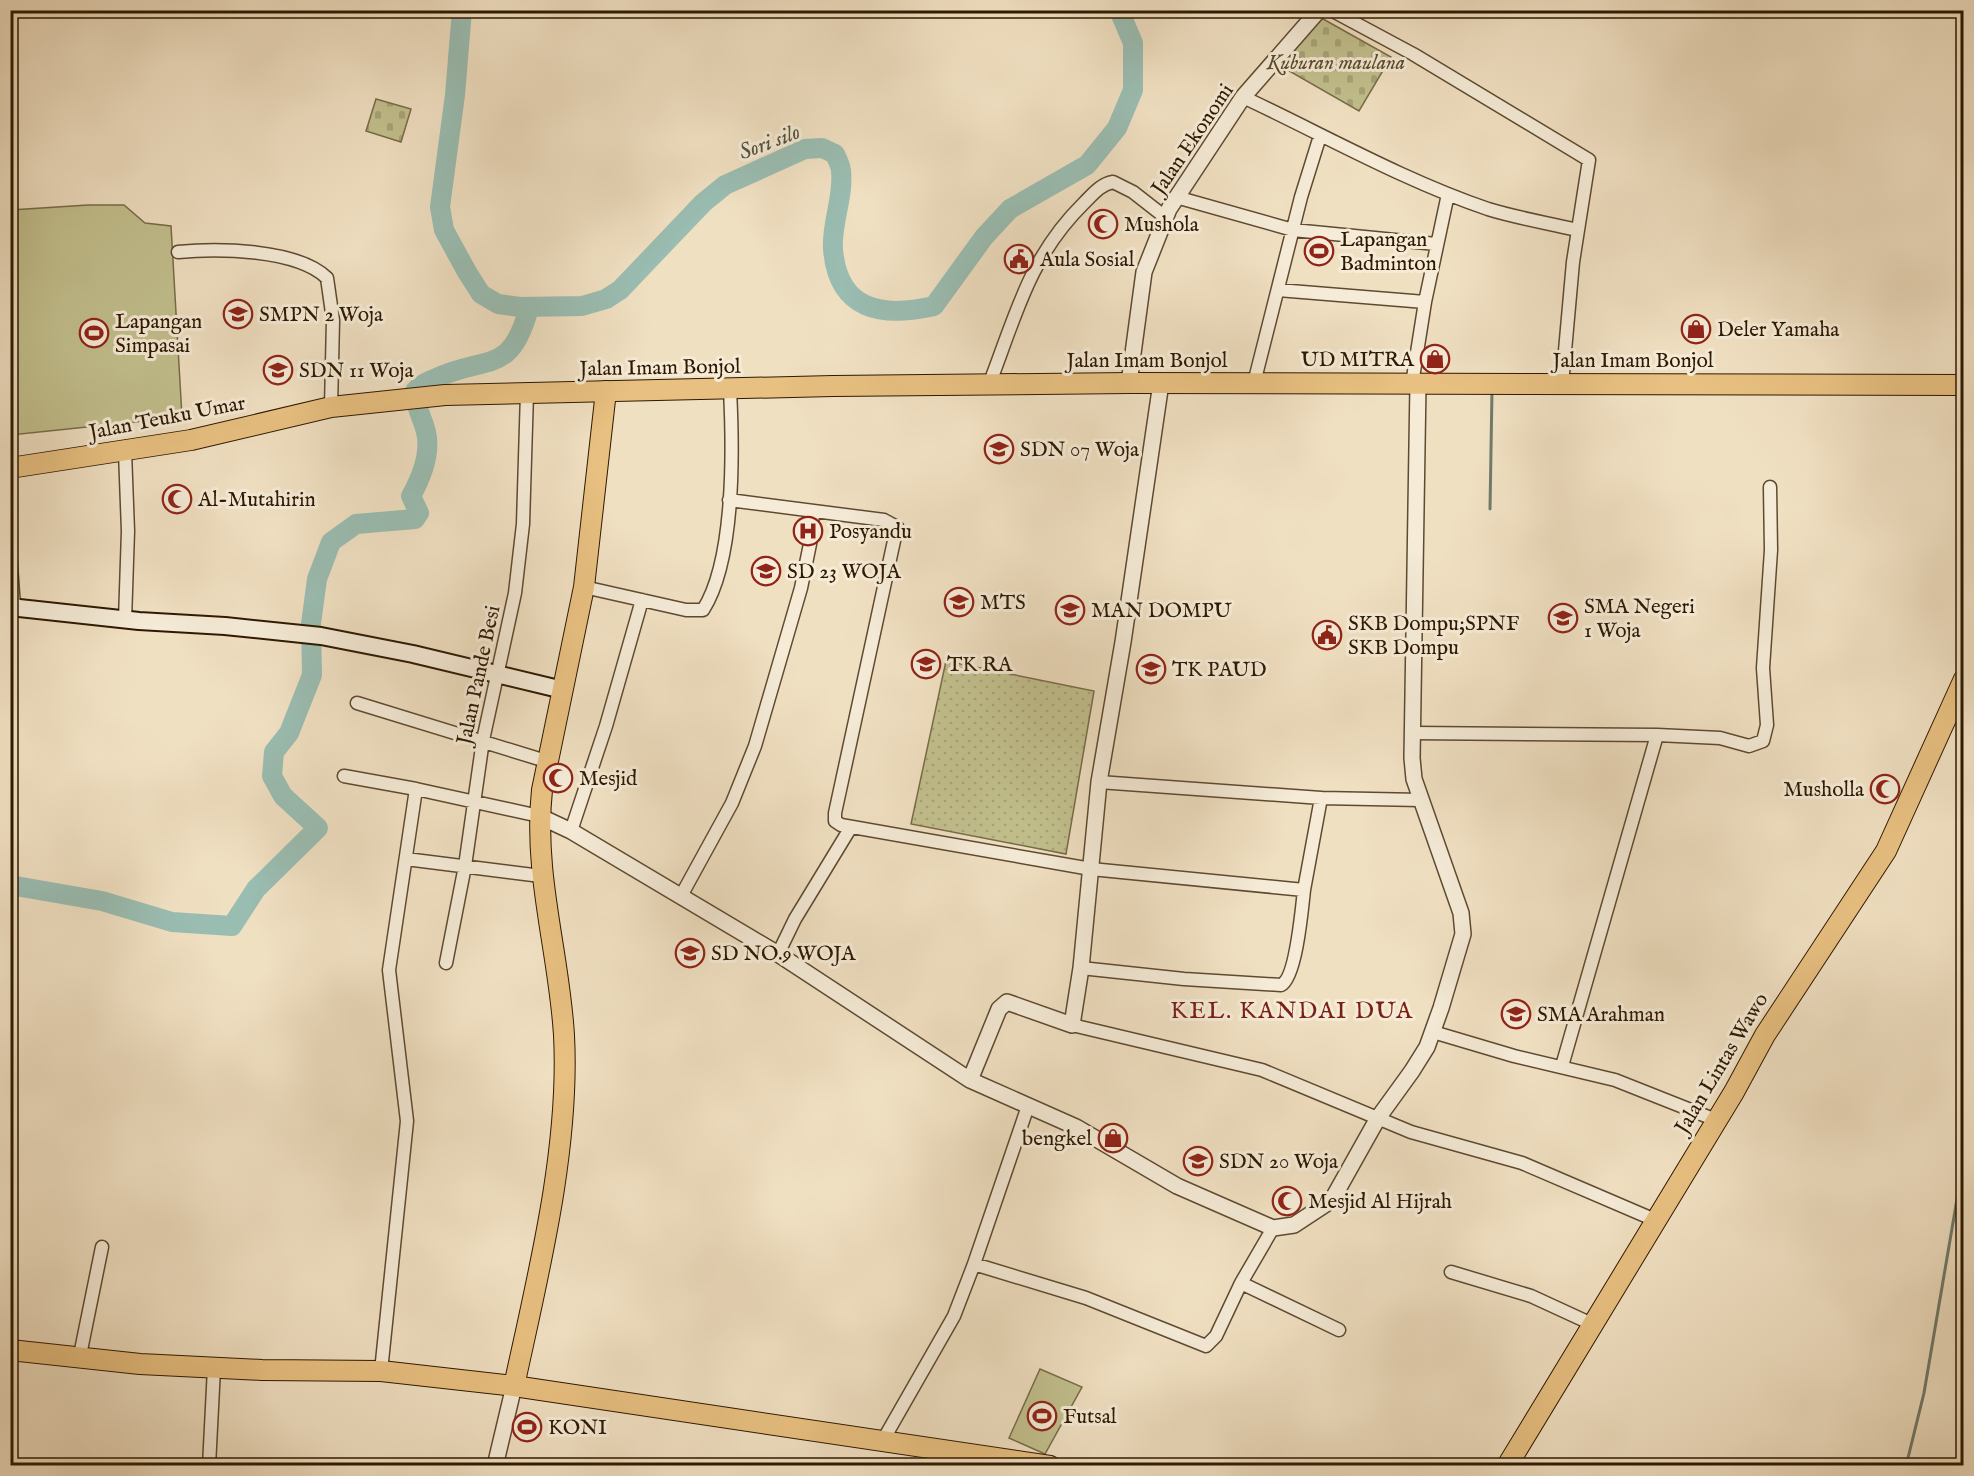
<svg xmlns="http://www.w3.org/2000/svg" width="1974" height="1476" font-family="'IM FELL English',serif">
	<style>
		.grass { fill: url(#grass-dots); stroke: #786c48; stroke-width: 1.5 }
		.cemetery { fill: url(#cemetery-stones); stroke: #786c48; stroke-width: 1.5 }
		.green { fill: #c2c08e; stroke: #786c48; stroke-width: 1.5 }
		.lines { fill: none; stroke-linecap: round; stroke-linejoin: round }
		.stream { stroke: #6f7b6b; stroke-width: 3 }
		.river { stroke: #9abdb2; stroke-width: 20 }
		.minor-casing { stroke: #5e4a31; stroke-width: 15 }
		.tertiary-casing { stroke: #5e4a31; stroke-width: 18 }
		.secondary-casing { stroke: #2e1801; stroke-width: 20 }
		.primary-casing { stroke: #2e1801; stroke-width: 22 }
		.trunk-casing { stroke: #2e1801; stroke-width: 22 }
		.minor { stroke: #f5ebd7; stroke-width: 12 }
		.tertiary { stroke: #f5ebd7; stroke-width: 15 }
		.secondary { stroke: #f5ebd7; stroke-width: 16 }
		.primary { stroke: #e8c081; stroke-width: 20 }
		.trunk { stroke: #e8c081; stroke-width: 20 }
		.labels { text-anchor: middle; stroke-width: 6; stroke-linejoin: round; paint-order: stroke }
		.park-label { font-size: 21px; font-style: italic; fill: #5a4a2b; stroke: #f5ebd7 }
		.street-label { font-size: 21px; fill: #2e1801; stroke: #f5ebd7 }
		.poi-label { font-size: 21px; fill: #2e1801; stroke: #f5ebd7; text-anchor: start }
		.water-label { font-size: 22px; font-style: italic; fill: #54523f; stroke: #f5ebd7 }
		.quarter-label { font-size: 24px; letter-spacing: 1.5px; fill: #7a1f14; stroke: #f5ebd7 }
	</style>
	<defs>
		<pattern id="grass-dots" width="8" height="8" patternUnits="userSpaceOnUse" patternTransform="scale(1.5)"><rect width="8" height="8" fill="#c2c08e"/><path d="M2 2h.1M6 6h.1" fill="none" stroke="#a7a479" stroke-width="1.8" stroke-linecap="round"/></pattern>
		<pattern id="cemetery-stones" width="16" height="16" patternUnits="userSpaceOnUse" patternTransform="scale(1.5)"><rect width="16" height="16" fill="#c2c08e"/><path d="M2 7V4a2 2 0 0 1 4 0v3zM10 15v-3a2 2 0 0 1 4 0v3z" fill="#a7a479"/></pattern>
	</defs>
	<rect width="100%" height="100%" fill="#f0e0c2"/>
	<filter id="stains"><feTurbulence type="fractalNoise" baseFrequency=".00333" numOctaves="4"/><feColorMatrix values="0 0 0 0 .2 0 0 0 0 .09 0 0 0 0 .02 0 0 0 .5 -.17"/></filter>
	<radialGradient id="worn" r=".72"><stop offset=".6" stop-color="#630" stop-opacity="0"/><stop offset="1" stop-color="#630" stop-opacity=".3"/></radialGradient>
	<path class="grass" d="M 946,661 L 1094,691 L 1066,854 L 911,824 Z"/>
	<path class="cemetery" d="M 1316,15 L 1391,57 L 1359,111 L 1284,68 Z
		M 376,99 L 411,109 L 401,142 L 366,131 Z"/>
	<path class="green" d="M 88,205 L 124,205 L 145,223 L 171,226 L 182,417 L 11,435 L 11,210 Z
		M 1040,1369 L 1082,1387 L 1045,1454 L 1009,1438 Z"/>
	<g class="lines">
		<path class="stream" d="M 1490,509 L 1492,391
			M 1906,1466 L 1924,1393 L 1964,1158"/>
		<path class="river" d="M 462,10 L 455,95 L 440,207 L 444,230 L 467,272 L 481,294 L 498,304 L 520,307 L 582,306 L 606,299 L 620,290 L 703,203 L 725,185 L 805,149 L 822,148 L 835,154 C 837,159 841,166 841,171 C 844,197 831,224 833,249 C 838,311 882,318 934,306 L 984,237 L 1010,209 L 1087,165 L 1117,128 L 1133,90 L 1133,43 L 1119,10
			M 10,885 L 102,901 L 172,922 L 232,926 L 256,889 L 318,828 L 283,796 L 272,776 L 274,752 L 289,733 L 312,675 L 311,624 L 317,579 L 331,542 L 356,524 L 415,519 L 419,513 L 411,496 C 421,478 431,453 426,432 C 422,415 416,411 415,391 C 420,385 427,382 434,379 C 487,354 510,377 529,308"/>
		<g class="minor-casing">
			<path id="minor" d="M 1331,10 L 1413,54 L 1589,160 L 1573,262 L 1562,384
				M 1243,97 C 1324,135 1403,180 1488,209 C 1517,218 1548,223 1577,230
				M 1176,197 L 1293,230 L 1436,244
				M 178,252 C 217,248 297,249 327,278 L 333,320 L 331,407
				M 1278,290 L 1425,302
				M 1254,383 L 1301,197 L 1320,136
				M 1412,384 L 1425,302 L 1448,194
				M 989,385 C 1016,315 1029,257 1084,203 C 1093,194 1101,184 1113,182 L 1133,192 L 1165,217
				M 729,500 L 884,520 L 897,527 L 835,813 L 835,821 L 841,825 L 1091,869 L 1304,890 L 1321,798
				M 10,552 L 14,607
				M 584,587 L 686,610 L 703,610 C 735,560 733,448 730,390
				M 125,620 L 128,531 L 125,452
				M 357,703 L 549,762
				M 1412,733 L 1657,735 L 1720,738 L 1749,746 L 1763,741 L 1767,725 L 1763,668 L 1771,550 L 1770,487
				M 344,776 L 416,789
				M 1099,782 L 1321,798 L 1421,800
				M 571,831 L 606,726 L 642,600
				M 406,859 L 541,876
				M 681,896 L 732,803 L 755,746 L 801,588 L 811,539 L 813,512
				M 778,954 L 795,919 L 851,827
				M 446,963 L 465,866 L 483,740 L 515,593 L 523,524 L 527,393
				M 1081,968 L 1184,979 L 1281,985 C 1296,978 1302,908 1304,890
				M 1072,1025 L 1262,1070 L 1411,1132 L 1522,1163 L 1655,1220
				M 1433,1032 L 1514,1056 L 1615,1080 L 1716,1120
				M 1562,1066 L 1657,735
				M 974,1264 L 1028,1106
				M 1451,1272 L 1531,1296 L 1594,1325
				M 1241,1283 L 1339,1330
				M 79,1360 L 102,1247
				M 381,1371 L 407,1121 L 389,970 L 416,789 L 539,816
				M 882,1442 L 954,1316 L 974,1264 L 1086,1298 L 1206,1346 L 1216,1336 L 1241,1283 L 1273,1228
				M 209,1466 L 214,1368"/>
		</g>
		<g class="tertiary-casing">
			<path id="tertiary" d="M 1129,383 L 1144,272 L 1169,209 L 1243,97 L 1319,10
				M 539,816 L 571,831 L 778,954 L 970,1080 L 1076,1127 L 1177,1186 L 1273,1228 L 1294,1225 L 1332,1200 L 1378,1118 L 1412,1071 L 1427,1047 L 1441,1008 L 1463,934 L 1461,913 L 1414,779 L 1412,758 L 1418,384
				M 970,1080 L 999,1009 L 1007,1002 L 1072,1025 L 1081,968 L 1099,782 L 1123,642 L 1161,383
				M 495,1466 L 514,1386"/>
		</g>
		<g class="secondary-casing">
			<path id="secondary" d="M 10,607 L 139,621 L 225,626 L 321,636 L 413,654 L 563,690"/>
		</g>
		<g class="primary-casing">
			<path id="primary" d="M 514,1386 C 538,1275 570,1149 564,1035 C 559,952 533,874 542,790 L 584,587 L 606,391
				M 1507,1466 L 1734,1092 L 1765,1035 L 1886,851 L 1964,679"/>
		</g>
		<g class="trunk-casing">
			<path id="trunk" d="M 10,468 L 191,440 L 331,407 L 445,395 L 833,386 L 1129,383 L 1964,385
				M 10,1350 L 140,1364 L 262,1370 L 381,1371 L 514,1386 L 1050,1466"/>
		</g>
		<use href="#minor" class="minor"/>
		<use href="#tertiary" class="tertiary"/>
		<use href="#secondary" class="secondary"/>
		<use href="#primary" class="primary"/>
		<use href="#trunk" class="trunk"/>
	</g>
	<defs>
		<g id="mosque-ring" transform="scale(1.5)"><circle r="9.5" fill="#f5ebd7" stroke="#8f2418" stroke-width="1.5"/><path d="M3.5-4.9A6 6 0 1 0 3.5 4.9A5 5 0 1 1 3.5-4.9Z" fill="#8f2418"/></g>
		<g id="stadium-ring" transform="scale(1.5)"><circle r="9.5" fill="#f5ebd7" stroke="#8f2418" stroke-width="1.5"/><path d="M0-5a6.5 5 0 1 0 0 10a6.5 5 0 1 0 0-10ZM-3.5-1.8h7v3.6h-7Z" fill="#8f2418"/></g>
		<g id="civic-ring" transform="scale(1.5)"><circle r="9.5" fill="#f5ebd7" stroke="#8f2418" stroke-width="1.5"/><path d="M-.6-6.5H3V-4.5H.6V-3L4-1V1h2V6H-6V1h2V-1L-.6-3ZM-1.2 2.5V6h2.4V2.5Z" fill="#8f2418"/></g>
		<g id="school-ring" transform="scale(1.5)"><circle r="9.5" fill="#f5ebd7" stroke="#8f2418" stroke-width="1.5"/><path d="M0-5L7-2L0 1L-7-2ZM-4 1L0 2.5L4 1V4Q0 6-4 4Z" fill="#8f2418"/></g>
		<g id="shop-ring" transform="scale(1.5)"><circle r="9.5" fill="#f5ebd7" stroke="#8f2418" stroke-width="1.5"/><path d="M-5-2.5h2.3a2.7 3.5 0 0 1 5.4 0H5L5.5 6h-11ZM-1.5-2.5h3a1.5 2.3 0 0 0-3 0Z" fill="#8f2418"/></g>
		<g id="hospital-ring" transform="scale(1.5)"><circle r="9.5" fill="#f5ebd7" stroke="#8f2418" stroke-width="1.5"/><path d="M-5-5h3v3.5h4V-5h3V5h-3V1.5h-4V5h-3Z" fill="#8f2418"/></g>
	</defs>
	<g fill-rule="evenodd">
		<use href="#mosque-ring" x="1103" y="224"/>
		<use href="#stadium-ring" x="1319" y="251"/>
		<use href="#civic-ring" x="1019" y="259"/>
		<use href="#school-ring" x="238" y="314"/>
		<use href="#shop-ring" x="1696" y="329"/>
		<use href="#stadium-ring" x="94" y="333"/>
		<use href="#shop-ring" x="1435" y="359"/>
		<use href="#school-ring" x="278" y="370"/>
		<use href="#school-ring" x="999" y="449"/>
		<use href="#mosque-ring" x="177" y="499"/>
		<use href="#hospital-ring" x="808" y="531"/>
		<use href="#school-ring" x="766" y="571"/>
		<use href="#school-ring" x="959" y="602"/>
		<use href="#school-ring" x="1070" y="610"/>
		<use href="#school-ring" x="1563" y="618"/>
		<use href="#civic-ring" x="1327" y="635"/>
		<use href="#school-ring" x="926" y="664"/>
		<use href="#school-ring" x="1151" y="669"/>
		<use href="#mosque-ring" x="558" y="778"/>
		<use href="#mosque-ring" x="1885" y="789"/>
		<use href="#school-ring" x="690" y="953"/>
		<use href="#school-ring" x="1516" y="1014"/>
		<use href="#shop-ring" x="1113" y="1138"/>
		<use href="#school-ring" x="1198" y="1161"/>
		<use href="#mosque-ring" x="1287" y="1201"/>
		<use href="#stadium-ring" x="1042" y="1416"/>
		<use href="#stadium-ring" x="527" y="1427"/>
	</g>
	<g class="labels">
		<g class="park-label">
			<text x="1336" y="69">Kuburan maulana</text>
		</g>
		<g class="street-label">
			<text transform="translate(1192 139) rotate(-56)" y="7">Jalan Ekonomi</text>
			<text x="1147" y="367">Jalan Imam Bonjol</text>
			<text x="1633" y="367">Jalan Imam Bonjol</text>
			<text transform="translate(660 367) rotate(-1)" y="7">Jalan Imam Bonjol</text>
			<text transform="translate(167 417) rotate(-11)" y="7">Jalan Teuku Umar</text>
			<text transform="translate(478 675) rotate(-78)" y="7">Jalan Pande Besi</text>
			<text transform="translate(1721 1063) rotate(-59)" y="7">Jalan Lintas Wawo</text>
		</g>
		<g class="poi-label">
			<text x="1124" y="231">Mushola</text>
			<text x="1340" y="246">Lapangan<tspan x="1340" dy="24">Badminton</tspan></text>
			<text x="1040" y="266">Aula Sosial</text>
			<text x="259" y="321">SMPN 2 Woja</text>
			<text x="115" y="328">Lapangan<tspan x="115" dy="24">Simpasai</tspan></text>
			<text x="1717" y="336">Deler Yamaha</text>
			<text x="1414" y="366" text-anchor="end">UD MITRA</text>
			<text x="299" y="377">SDN 11 Woja</text>
			<text x="1020" y="456">SDN 07 Woja</text>
			<text x="198" y="506">Al-Mutahirin</text>
			<text x="829" y="538">Posyandu</text>
			<text x="787" y="578">SD 23 WOJA</text>
			<text x="980" y="609">MTS</text>
			<text x="1584" y="613">SMA Negeri<tspan x="1584" dy="24">1 Woja</tspan></text>
			<text x="1091" y="617">MAN DOMPU</text>
			<text x="1348" y="630">SKB Dompu;SPNF<tspan x="1348" dy="24">SKB Dompu</tspan></text>
			<text x="947" y="671">TK RA</text>
			<text x="1172" y="676">TK PAUD</text>
			<text x="579" y="785">Mesjid</text>
			<text x="1864" y="796" text-anchor="end">Musholla</text>
			<text x="711" y="960">SD NO.9 WOJA</text>
			<text x="1537" y="1021">SMA Arahman</text>
			<text x="1092" y="1145" text-anchor="end">bengkel</text>
			<text x="1219" y="1168">SDN 20 Woja</text>
			<text x="1308" y="1208">Mesjid Al Hijrah</text>
			<text x="1063" y="1423">Futsal</text>
			<text x="548" y="1434">KONI</text>
		</g>
		<g class="water-label">
			<text transform="translate(769 141) rotate(-21)" y="8">Sori silo</text>
		</g>
		<g class="quarter-label">
			<text x="1292" y="1018">KEL. KANDAI DUA</text>
		</g>
	</g>
	<rect width="1974" height="1476" fill="none" stroke="#f0e0c2" stroke-width="36"/>
	<rect x="12" y="12" width="1950" height="1452" fill="none" stroke="#2e1801" stroke-width="3"/>
	<rect x="18" y="18" width="1938" height="1440" fill="none" stroke="#2e1801" stroke-width="1.5"/>
	<rect width="100%" height="100%" filter="url(#stains)"/>
	<rect width="100%" height="100%" fill="url(#worn)"/>
</svg>
